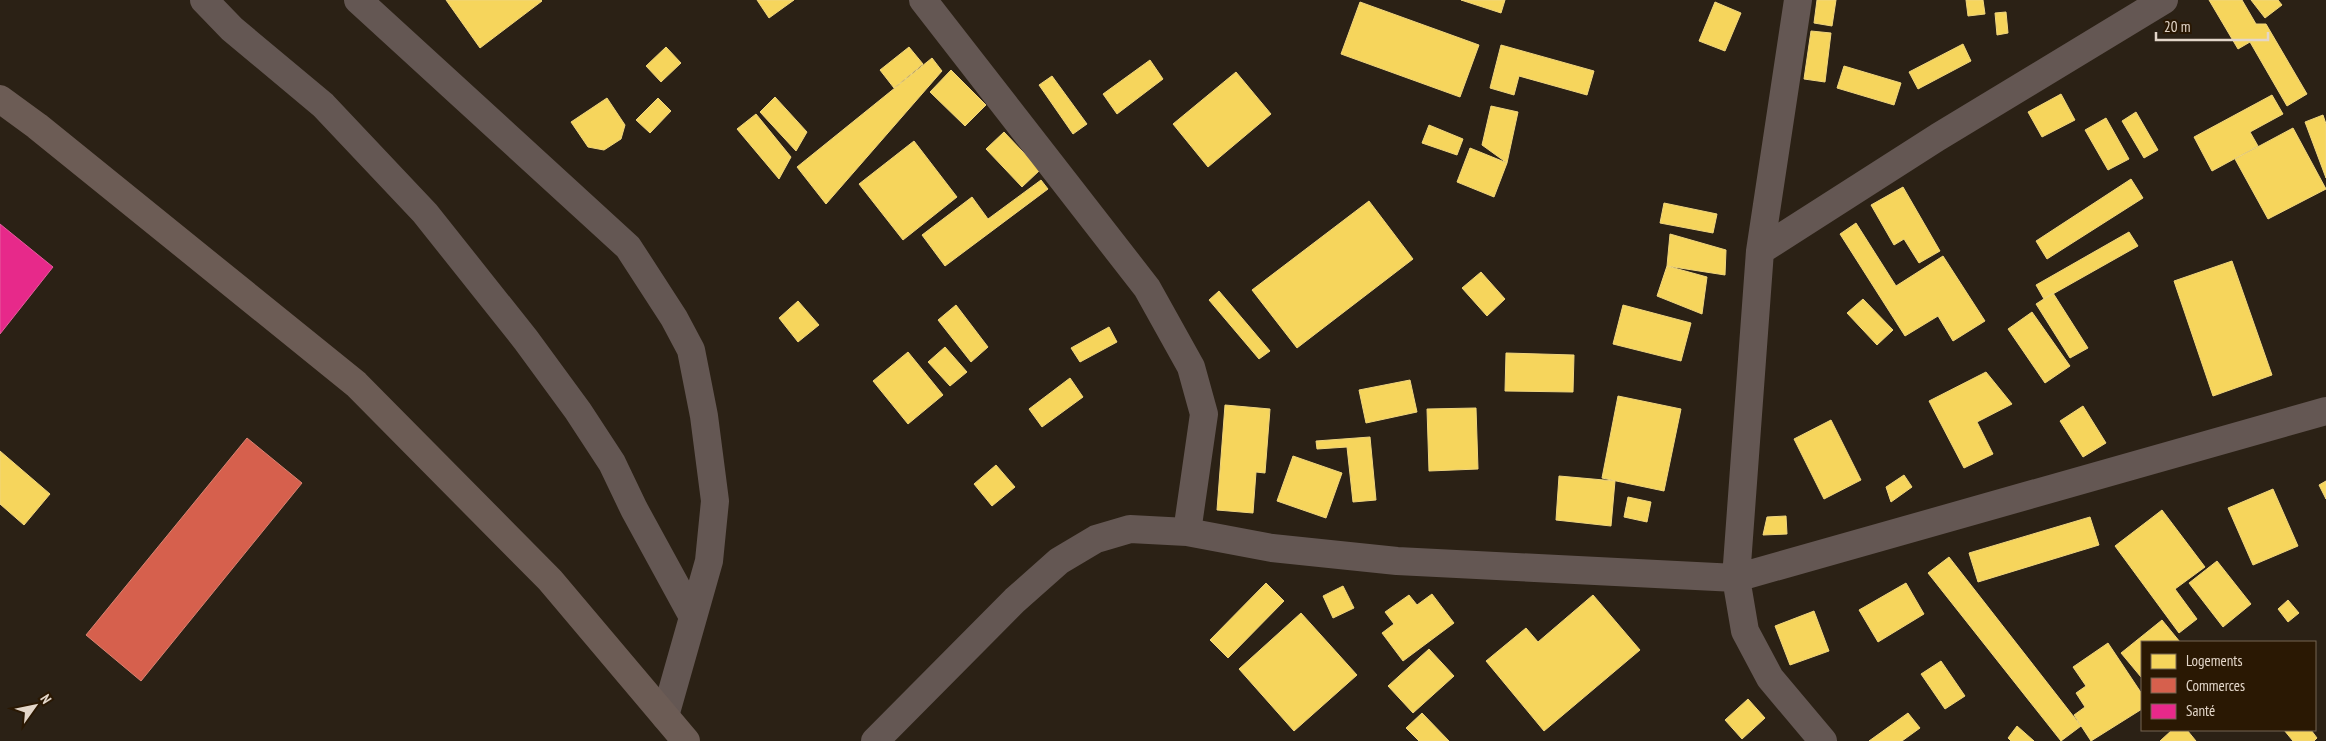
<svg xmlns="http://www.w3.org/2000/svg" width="2326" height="741" font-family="'PT Sans Narrow',sans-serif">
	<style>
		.homes { fill: #f6d55c; stroke: #f0d57d }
		.shops { fill: #d6604d; stroke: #da8372 }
		.health { fill: #e7298a; stroke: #e65d9d }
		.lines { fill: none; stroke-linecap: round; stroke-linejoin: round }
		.minor { stroke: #645753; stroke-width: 28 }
		.highway { stroke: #6c5c55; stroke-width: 28 }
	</style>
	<rect width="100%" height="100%" fill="#2b2115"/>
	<path class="homes" d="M 446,0 L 541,0 L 542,1 L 480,48 Z
		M 757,0 L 794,0 L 769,18 Z
		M 1461,0 L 1505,0 L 1501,13 Z
		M 1817,0 L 1836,0 L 1832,26 L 1814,23 Z
		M 1966,0 L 1983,0 L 1985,14 L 1968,16 Z
		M 2209,0 L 2242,0 L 2256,24 L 2266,24 L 2307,94 L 2287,106 L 2250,42 L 2238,49 Z
		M 2251,0 L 2278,0 L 2282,5 L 2265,18 Z
		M 1360,2 L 1479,45 L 1460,97 L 1341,54 Z
		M 1715,2 L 1741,13 L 1725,51 L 1699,41 Z
		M 2006,12 L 2008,33 L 1997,35 L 1995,13 Z
		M 1811,31 L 1831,33 L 1825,82 L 1804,79 Z
		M 1963,44 L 1971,61 L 1918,89 L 1909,72 Z
		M 1501,45 L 1594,71 L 1587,95 L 1519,76 L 1514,95 L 1490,88 Z
		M 666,47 L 681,63 L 661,82 L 646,66 Z
		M 909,47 L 923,64 L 894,88 L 880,70 Z
		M 932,58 L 942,71 L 826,204 L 797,167 Z
		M 1150,60 L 1163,79 L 1117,114 L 1103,94 Z
		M 1844,66 L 1901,83 L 1894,105 L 1837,88 Z
		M 951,70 L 986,105 L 965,126 L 930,92 Z
		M 1236,72 L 1271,114 L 1208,167 L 1173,124 Z
		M 1052,76 L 1087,124 L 1073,134 L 1039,85 Z
		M 2061,94 L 2075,120 L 2042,137 L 2028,112 Z
		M 2272,95 L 2283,114 L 2250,132 L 2258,146 L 2212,171 L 2194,137 Z
		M 775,97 L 807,132 L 796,151 L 760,112 Z
		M 607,98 L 625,125 L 621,139 L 604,150 L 588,147 L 571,122 Z
		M 658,98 L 671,111 L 650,133 L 636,120 Z
		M 1491,106 L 1518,112 L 1507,163 L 1482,145 Z
		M 2136,112 L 2158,150 L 2144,158 L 2122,121 Z
		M 756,114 L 791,157 L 779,179 L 737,129 Z
		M 2323,115 L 2326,124 L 2326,178 L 2305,122 Z
		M 2106,118 L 2129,159 L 2108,170 L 2085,130 Z
		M 1429,125 L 1463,139 L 1457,155 L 1422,143 Z
		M 2293,128 L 2326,189 L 2268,219 L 2235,159 Z
		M 1004,132 L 1040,170 L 1022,187 L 986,149 Z
		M 914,141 L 957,197 L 903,240 L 859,184 Z
		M 1470,148 L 1507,163 L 1494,197 L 1457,182 Z
		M 2131,179 L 2143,198 L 2047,259 L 2036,241 Z
		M 1041,180 L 1048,189 L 945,266 L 922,235 L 972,197 L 988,219 Z
		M 1903,187 L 1940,251 L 1919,263 L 1904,239 L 1894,245 L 1871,205 Z
		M 1369,201 L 1413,259 L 1297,348 L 1252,290 Z
		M 1664,203 L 1717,214 L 1713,233 L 1660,223 Z
		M 1856,223 L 1896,286 L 1943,256 L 1985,321 L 1953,341 L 1938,316 L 1905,336 L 1840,234 Z
		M 2129,232 L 2138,246 L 2044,299 L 2036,285 Z
		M 1670,234 L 1726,250 L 1725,275 L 1667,266 Z
		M 2232,261 L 2272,375 L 2213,396 L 2174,281 Z
		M 1667,266 L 1707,277 L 1702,314 L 1657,296 Z
		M 1481,272 L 1505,299 L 1487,316 L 1462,288 Z
		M 1219,291 L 1270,351 L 1259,359 L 1209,300 Z
		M 2053,293 L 2088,348 L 2070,358 L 2036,304 Z
		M 1863,299 L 1893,330 L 1877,345 L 1847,313 Z
		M 798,301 L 819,325 L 798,342 L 779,318 Z
		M 956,305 L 988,347 L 971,362 L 938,320 Z
		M 1623,305 L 1691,323 L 1681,361 L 1613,344 Z
		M 2032,312 L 2070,366 L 2045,383 L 2008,329 Z
		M 1109,327 L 1117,342 L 1080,362 L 1071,348 Z
		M 945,347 L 967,372 L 950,386 L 928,362 Z
		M 908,352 L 943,395 L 908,424 L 873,381 Z
		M 1506,353 L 1574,355 L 1573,392 L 1505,391 Z
		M 1986,372 L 2012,404 L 1977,422 L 1993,454 L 1964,468 L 1929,401 Z
		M 1070,378 L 1083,397 L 1042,427 L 1029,409 Z
		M 1410,380 L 1417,412 L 1366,423 L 1359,390 Z
		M 1618,396 L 1681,409 L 1664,491 L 1602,478 Z
		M 1225,405 L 1270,409 L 1265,473 L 1256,472 L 1253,513 L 1217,510 Z
		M 2083,406 L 2106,443 L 2083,457 L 2060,421 Z
		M 1476,408 L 1478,469 L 1429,471 L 1427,409 Z
		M 1831,420 L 1861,480 L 1824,499 L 1794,439 Z
		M 1370,437 L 1376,500 L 1353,502 L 1347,447 L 1317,449 L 1316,441 Z
		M 0,451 L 50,494 L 24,525 L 0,504 Z
		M 1293,456 L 1342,473 L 1326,518 L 1277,501 Z
		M 996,465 L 1015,487 L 992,506 L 974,484 Z
		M 1904,475 L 1912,487 L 1891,502 L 1886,487 Z
		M 1559,476 L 1615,481 L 1611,526 L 1556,520 Z
		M 2326,481 L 2326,499 L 2319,485 Z
		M 2273,489 L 2298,546 L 2253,565 L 2228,508 Z
		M 1628,497 L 1651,502 L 1647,522 L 1624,517 Z
		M 2162,510 L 2205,567 L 2175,589 L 2197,619 L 2179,633 L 2115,546 Z
		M 1786,516 L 1787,534 L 1763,535 L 1767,517 Z
		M 2090,517 L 2099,545 L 1978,582 L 1969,553 Z
		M 1949,557 L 2081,726 L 2061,741 L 1928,573 Z
		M 2217,561 L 2251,604 L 2223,627 L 2189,583 Z
		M 1266,583 L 1284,601 L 1228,658 L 1210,640 Z
		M 1906,583 L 1924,614 L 1878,642 L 1859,610 Z
		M 1343,586 L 1354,608 L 1333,618 L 1323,596 Z
		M 1432,594 L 1454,623 L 1403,661 L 1382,633 L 1394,624 L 1385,612 L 1409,595 L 1417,605 Z
		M 1593,595 L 1640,650 L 1544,731 L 1486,661 L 1526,628 L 1538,642 Z
		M 2288,600 L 2299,613 L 2288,622 L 2278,609 Z
		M 1814,611 L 1829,651 L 1790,665 L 1775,626 Z
		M 1301,613 L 1357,675 L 1294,731 L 1239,669 Z
		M 2162,620 L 2180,642 L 2142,642 L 2141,677 L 2121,653 Z
		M 2108,643 L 2142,694 L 2142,709 L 2091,741 L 2074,715 L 2085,707 L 2076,693 L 2086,686 L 2073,667 Z
		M 1429,649 L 1454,676 L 1413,713 L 1388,686 Z
		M 1941,661 L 1965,696 L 1945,709 L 1921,674 Z
		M 1748,699 L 1765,718 L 1742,739 L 1725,720 Z
		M 1422,713 L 1449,741 L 1419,741 L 1406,728 Z
		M 1908,713 L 1920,728 L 1902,741 L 1869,741 Z
		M 2017,726 L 2034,741 L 2011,741 L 2008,738 Z
		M 2172,730 L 2187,730 L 2196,741 L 2160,741 Z
		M 2284,730 L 2311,730 L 2317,738 L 2314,741 L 2293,741 Z"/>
	<path class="shops" d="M 247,438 L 302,483 L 141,681 L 86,635 Z"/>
	<path class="health" d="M 0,224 L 53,267 L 0,334 Z"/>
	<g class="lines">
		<path class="minor" d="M 204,0 L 232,29 L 323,105 L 425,213 L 526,340 L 578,411 L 612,463 L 634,509 L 693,617
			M 358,0 L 628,247 L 674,318 L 691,350 L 704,416 L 715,501 L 709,561 L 665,716
			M 923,0 L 1147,288 L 1191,367 L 1204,414 L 1187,532
			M 1798,0 L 1760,251 L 1736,578 L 1745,631 L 1770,678 L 1823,741
			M 1760,251 L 1938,137 L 2164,0
			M 875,741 L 1015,600 L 1059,561 L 1096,539 L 1130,529 L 1187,532 L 1272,548 L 1397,561 L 1736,578 L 2326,411"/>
		<path class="highway" d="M 0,99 L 37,126 L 356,384 L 550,580 L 686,741"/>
	</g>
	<rect x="2141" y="641" width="175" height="90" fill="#2a1803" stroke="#746452"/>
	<rect x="2151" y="654" width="25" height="15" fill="#f6d55c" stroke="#746452"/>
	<text x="2186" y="666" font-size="15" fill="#e3d6c9">Logements</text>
	<rect x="2151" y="678" width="25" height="15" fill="#d6604d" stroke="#746452"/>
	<text x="2186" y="691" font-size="15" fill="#e3d6c9">Commerces</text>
	<rect x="2151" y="704" width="25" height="15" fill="#e7298a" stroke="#746452"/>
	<text x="2186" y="716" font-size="15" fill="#e3d6c9">Santé</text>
	<g transform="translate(35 706) rotate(57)" stroke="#2a1803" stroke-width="4" paint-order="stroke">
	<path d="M0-4L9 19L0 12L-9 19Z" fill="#e3d6c9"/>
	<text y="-8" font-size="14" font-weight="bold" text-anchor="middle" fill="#e3d6c9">N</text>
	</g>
	<path d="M2156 32v8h112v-8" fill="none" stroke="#e3d6c9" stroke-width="2.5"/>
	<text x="2164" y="32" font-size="15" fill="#e3d6c9" stroke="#2a1803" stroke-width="4" paint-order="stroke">20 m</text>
</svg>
